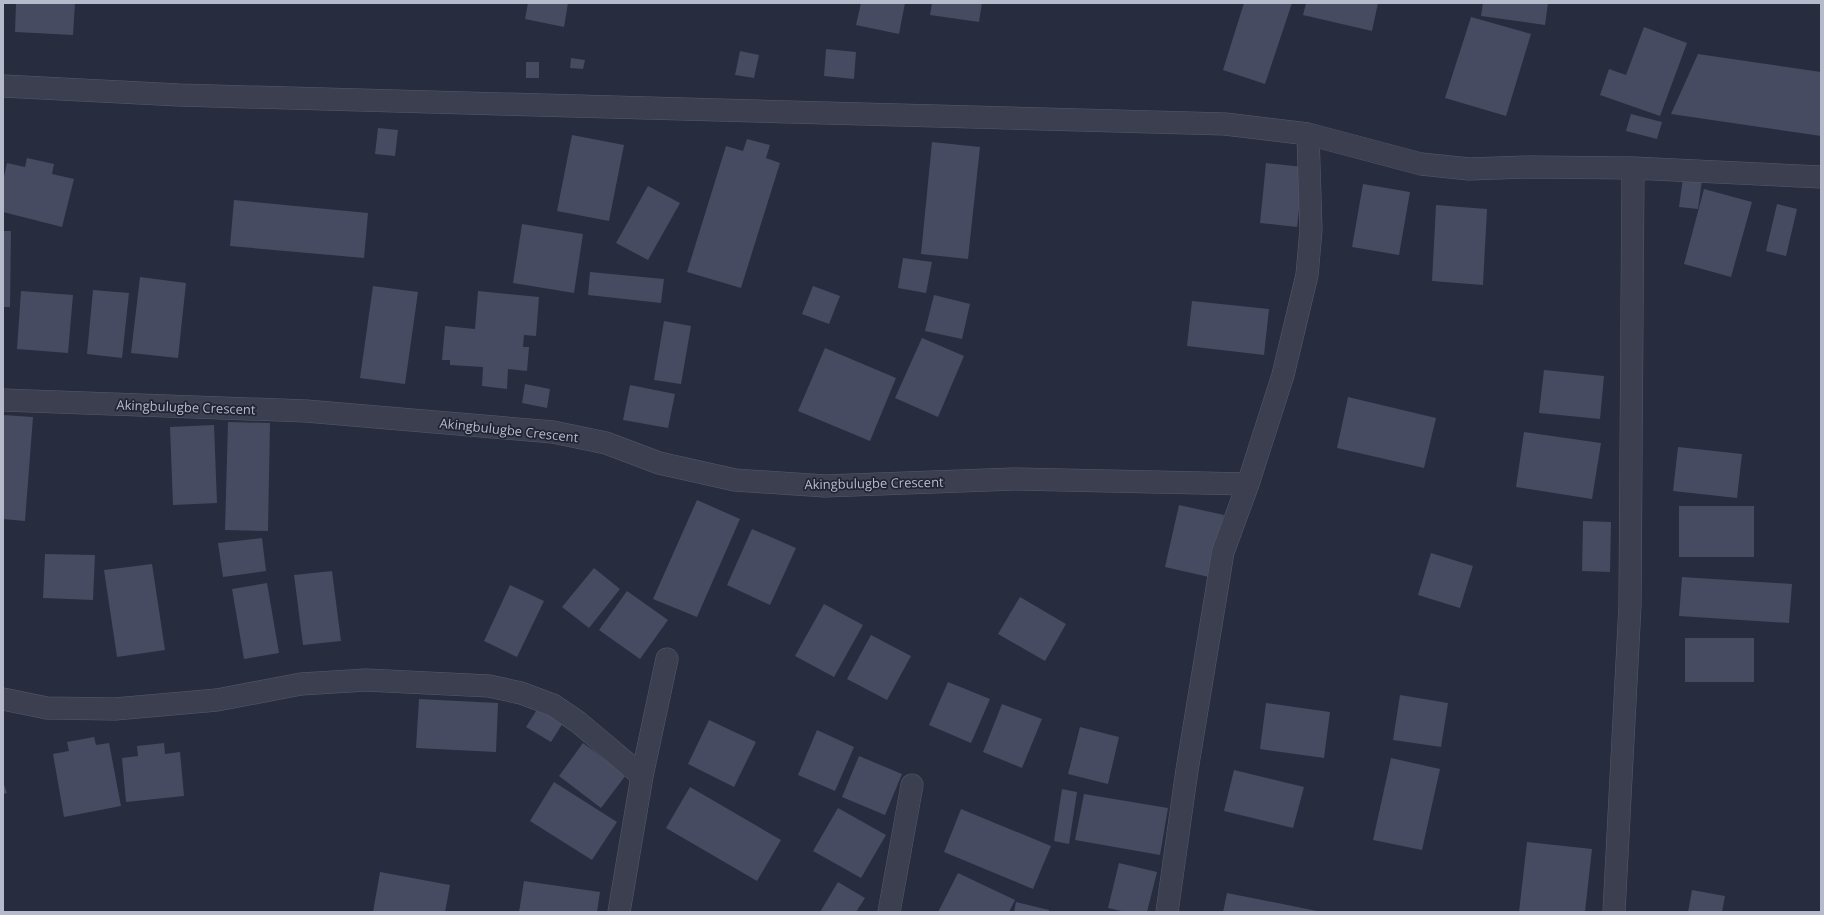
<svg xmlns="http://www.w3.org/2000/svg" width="1824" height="915" font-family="'Open Sans',sans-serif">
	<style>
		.building { fill: #464b61 }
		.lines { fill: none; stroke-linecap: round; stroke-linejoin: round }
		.minor-casing { stroke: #565a6a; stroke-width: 23 }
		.minor { stroke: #3b3f4f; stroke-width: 22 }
		.labels { text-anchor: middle; stroke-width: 3.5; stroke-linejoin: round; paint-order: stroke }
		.street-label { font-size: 13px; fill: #b7baca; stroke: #202434 }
	</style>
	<rect width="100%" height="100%" fill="#272c3f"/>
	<path class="building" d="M 16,3 L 75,3 L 73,35 L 15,32 Z
		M 528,3 L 568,3 L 564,27 L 525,19 Z
		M 861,3 L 905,3 L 899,34 L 856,25 Z
		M 932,3 L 982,3 L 979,22 L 930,15 Z
		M 1244,3 L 1292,3 L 1265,84 L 1223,70 Z
		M 1306,3 L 1378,3 L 1372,31 L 1303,15 Z
		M 1483,3 L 1548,3 L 1545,25 L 1481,16 Z
		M 1471,17 L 1531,34 L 1506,116 L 1445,98 Z
		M 1644,27 L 1687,43 L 1660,116 L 1600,95 L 1609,69 L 1626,75 Z
		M 826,49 L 856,52 L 854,79 L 824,76 Z
		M 740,51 L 759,55 L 754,78 L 735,75 Z
		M 1698,54 L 1821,72 L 1821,136 L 1671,114 Z
		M 571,58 L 585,60 L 583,69 L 570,68 Z
		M 526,62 L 539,62 L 539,78 L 526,78 Z
		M 1631,114 L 1662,122 L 1657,139 L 1626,131 Z
		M 378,128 L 398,130 L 395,156 L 375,154 Z
		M 572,135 L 624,145 L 609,221 L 557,211 Z
		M 747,139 L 770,145 L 766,158 L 780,163 L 741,288 L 687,272 L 726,146 L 743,151 Z
		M 932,142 L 980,147 L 968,259 L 921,254 Z
		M 27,158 L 54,164 L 52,174 L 74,179 L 62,227 L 3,212 L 3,181 L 7,163 L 25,167 Z
		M 1266,163 L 1304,167 L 1297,227 L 1260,223 Z
		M 1683,178 L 1702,180 L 1698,209 L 1679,207 Z
		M 1363,184 L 1410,192 L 1399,255 L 1352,247 Z
		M 648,186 L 680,203 L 648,260 L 616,243 Z
		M 1704,189 L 1752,202 L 1731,277 L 1684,264 Z
		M 234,200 L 368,213 L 364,258 L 230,246 Z
		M 1777,204 L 1797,209 L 1786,256 L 1766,251 Z
		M 1436,205 L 1487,209 L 1483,285 L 1432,281 Z
		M 522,224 L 583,234 L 574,293 L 513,283 Z
		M 3,231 L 11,231 L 10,307 L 3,307 Z
		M 903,258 L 932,262 L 926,293 L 898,288 Z
		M 590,272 L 664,279 L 661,303 L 588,295 Z
		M 140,277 L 186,283 L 178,358 L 131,353 Z
		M 373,286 L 418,292 L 405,384 L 360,378 Z
		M 813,286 L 840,296 L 829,324 L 802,314 Z
		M 93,290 L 129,293 L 122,358 L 87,354 Z
		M 21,291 L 73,295 L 68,353 L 17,349 Z
		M 478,291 L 539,297 L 536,336 L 524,335 L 523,347 L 529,347 L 527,371 L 508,369 L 507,389 L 482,386 L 483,367 L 450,365 L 450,360 L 442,360 L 445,326 L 475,329 Z
		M 934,295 L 970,304 L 962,339 L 925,331 Z
		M 1192,301 L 1269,309 L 1264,355 L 1187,346 Z
		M 664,321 L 691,326 L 681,384 L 654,380 Z
		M 922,338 L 964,356 L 938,417 L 895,398 Z
		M 825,348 L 896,378 L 870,441 L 798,411 Z
		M 1544,370 L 1604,376 L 1600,419 L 1539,413 Z
		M 525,384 L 550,389 L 547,408 L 522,403 Z
		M 630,385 L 675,394 L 668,428 L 623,420 Z
		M 1348,397 L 1436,418 L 1424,468 L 1337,448 Z
		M 3,415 L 33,417 L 25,521 L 3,519 Z
		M 228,422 L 270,423 L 268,531 L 225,530 Z
		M 214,425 L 217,503 L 173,505 L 170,427 Z
		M 1524,432 L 1601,443 L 1592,499 L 1516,487 Z
		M 1678,447 L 1742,454 L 1737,498 L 1673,491 Z
		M 697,500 L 740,519 L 697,617 L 653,599 Z
		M 1179,505 L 1224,515 L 1209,577 L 1165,567 Z
		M 1679,506 L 1754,506 L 1754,557 L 1679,557 Z
		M 1583,521 L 1611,522 L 1610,572 L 1582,571 Z
		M 752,529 L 796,548 L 770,605 L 727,585 Z
		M 262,538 L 266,571 L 223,577 L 218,543 Z
		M 1431,553 L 1473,566 L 1460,608 L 1418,595 Z
		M 45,554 L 95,555 L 93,600 L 43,598 Z
		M 152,564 L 165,650 L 117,657 L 104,570 Z
		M 594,568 L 620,589 L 589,628 L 562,607 Z
		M 332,571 L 341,641 L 303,645 L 294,575 Z
		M 1682,577 L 1792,584 L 1789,623 L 1679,616 Z
		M 267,583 L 279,653 L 244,659 L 232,589 Z
		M 510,585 L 544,601 L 517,657 L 484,641 Z
		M 627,591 L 668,620 L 640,659 L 599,630 Z
		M 1020,597 L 1066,624 L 1045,661 L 998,634 Z
		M 824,604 L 863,625 L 834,677 L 795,656 Z
		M 871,635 L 911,656 L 887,700 L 847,679 Z
		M 1685,638 L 1754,638 L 1754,682 L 1685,682 Z
		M 948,682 L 990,699 L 971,743 L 929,725 Z
		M 1400,695 L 1448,703 L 1441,747 L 1393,740 Z
		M 419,699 L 498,703 L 496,752 L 416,748 Z
		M 1266,703 L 1330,712 L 1324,758 L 1260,749 Z
		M 1002,704 L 1042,719 L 1022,768 L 983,752 Z
		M 538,708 L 563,723 L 551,742 L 526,727 Z
		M 709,720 L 756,742 L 734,787 L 688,764 Z
		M 1080,727 L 1119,737 L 1108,784 L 1068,774 Z
		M 817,730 L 854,747 L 835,791 L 798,775 Z
		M 94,737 L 96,745 L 109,743 L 121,806 L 64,817 L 53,754 L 69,751 L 67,742 Z
		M 164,743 L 165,754 L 180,752 L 184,796 L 126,802 L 122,758 L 138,756 L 137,746 Z
		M 583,743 L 626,775 L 601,808 L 559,776 Z
		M 859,756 L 902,774 L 885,815 L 842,797 Z
		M 1391,758 L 1440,769 L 1422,850 L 1373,840 Z
		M 1234,770 L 1304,787 L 1293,828 L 1224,811 Z
		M 3,782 L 7,793 L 3,794 Z
		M 554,782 L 617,822 L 592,860 L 530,821 Z
		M 690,787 L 781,840 L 757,881 L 666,828 Z
		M 1062,789 L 1077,792 L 1069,844 L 1054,841 Z
		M 1084,794 L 1168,808 L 1160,855 L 1075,840 Z
		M 838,808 L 886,835 L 861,878 L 813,851 Z
		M 961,809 L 1051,846 L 1033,889 L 944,852 Z
		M 1527,842 L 1592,849 L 1585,912 L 1519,912 Z
		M 1119,863 L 1157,872 L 1147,912 L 1126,912 L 1108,908 Z
		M 380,872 L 450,885 L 445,912 L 373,912 Z
		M 958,873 L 1015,900 L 1009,912 L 938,912 Z
		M 524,881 L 600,892 L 597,912 L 519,912 Z
		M 838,882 L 865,898 L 856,912 L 820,912 Z
		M 1692,890 L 1725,896 L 1722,912 L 1688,912 Z
		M 1227,893 L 1317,911 L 1317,912 L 1223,912 Z
		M 1016,902 L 1049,910 L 1049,912 L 1014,912 Z"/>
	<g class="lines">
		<g class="minor-casing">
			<path id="minor" d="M 3,86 L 179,95 L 1225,124 L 1308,134 L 1421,164 L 1469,169 L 1528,167 L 1633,168 L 1821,177
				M 3,400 L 306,411 L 553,432 L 606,443 L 659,463 L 735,480 L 825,486 L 1014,479 L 1248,484
				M 3,699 L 47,708 L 115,709 L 217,700 L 301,684 L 366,680 L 489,686 L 521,693 L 553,705 L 578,722 L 642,776
				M 619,912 L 642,776 L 667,659
				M 889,912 L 912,785
				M 1167,912 L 1187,770 L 1223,552 L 1248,484 L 1283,375 L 1307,275 L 1311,230 L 1308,134
				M 1614,912 L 1630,605 L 1633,168"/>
		</g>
		<use href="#minor" class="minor"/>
	</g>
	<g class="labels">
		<g class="street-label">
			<text transform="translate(186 407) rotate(2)" y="5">Akingbulugbe Crescent</text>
			<text transform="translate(509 430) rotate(6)" y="5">Akingbulugbe Crescent</text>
			<text transform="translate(874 483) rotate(-1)" y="5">Akingbulugbe Crescent</text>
		</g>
	</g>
	<rect width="1824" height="915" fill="none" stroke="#b7baca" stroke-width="8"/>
</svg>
